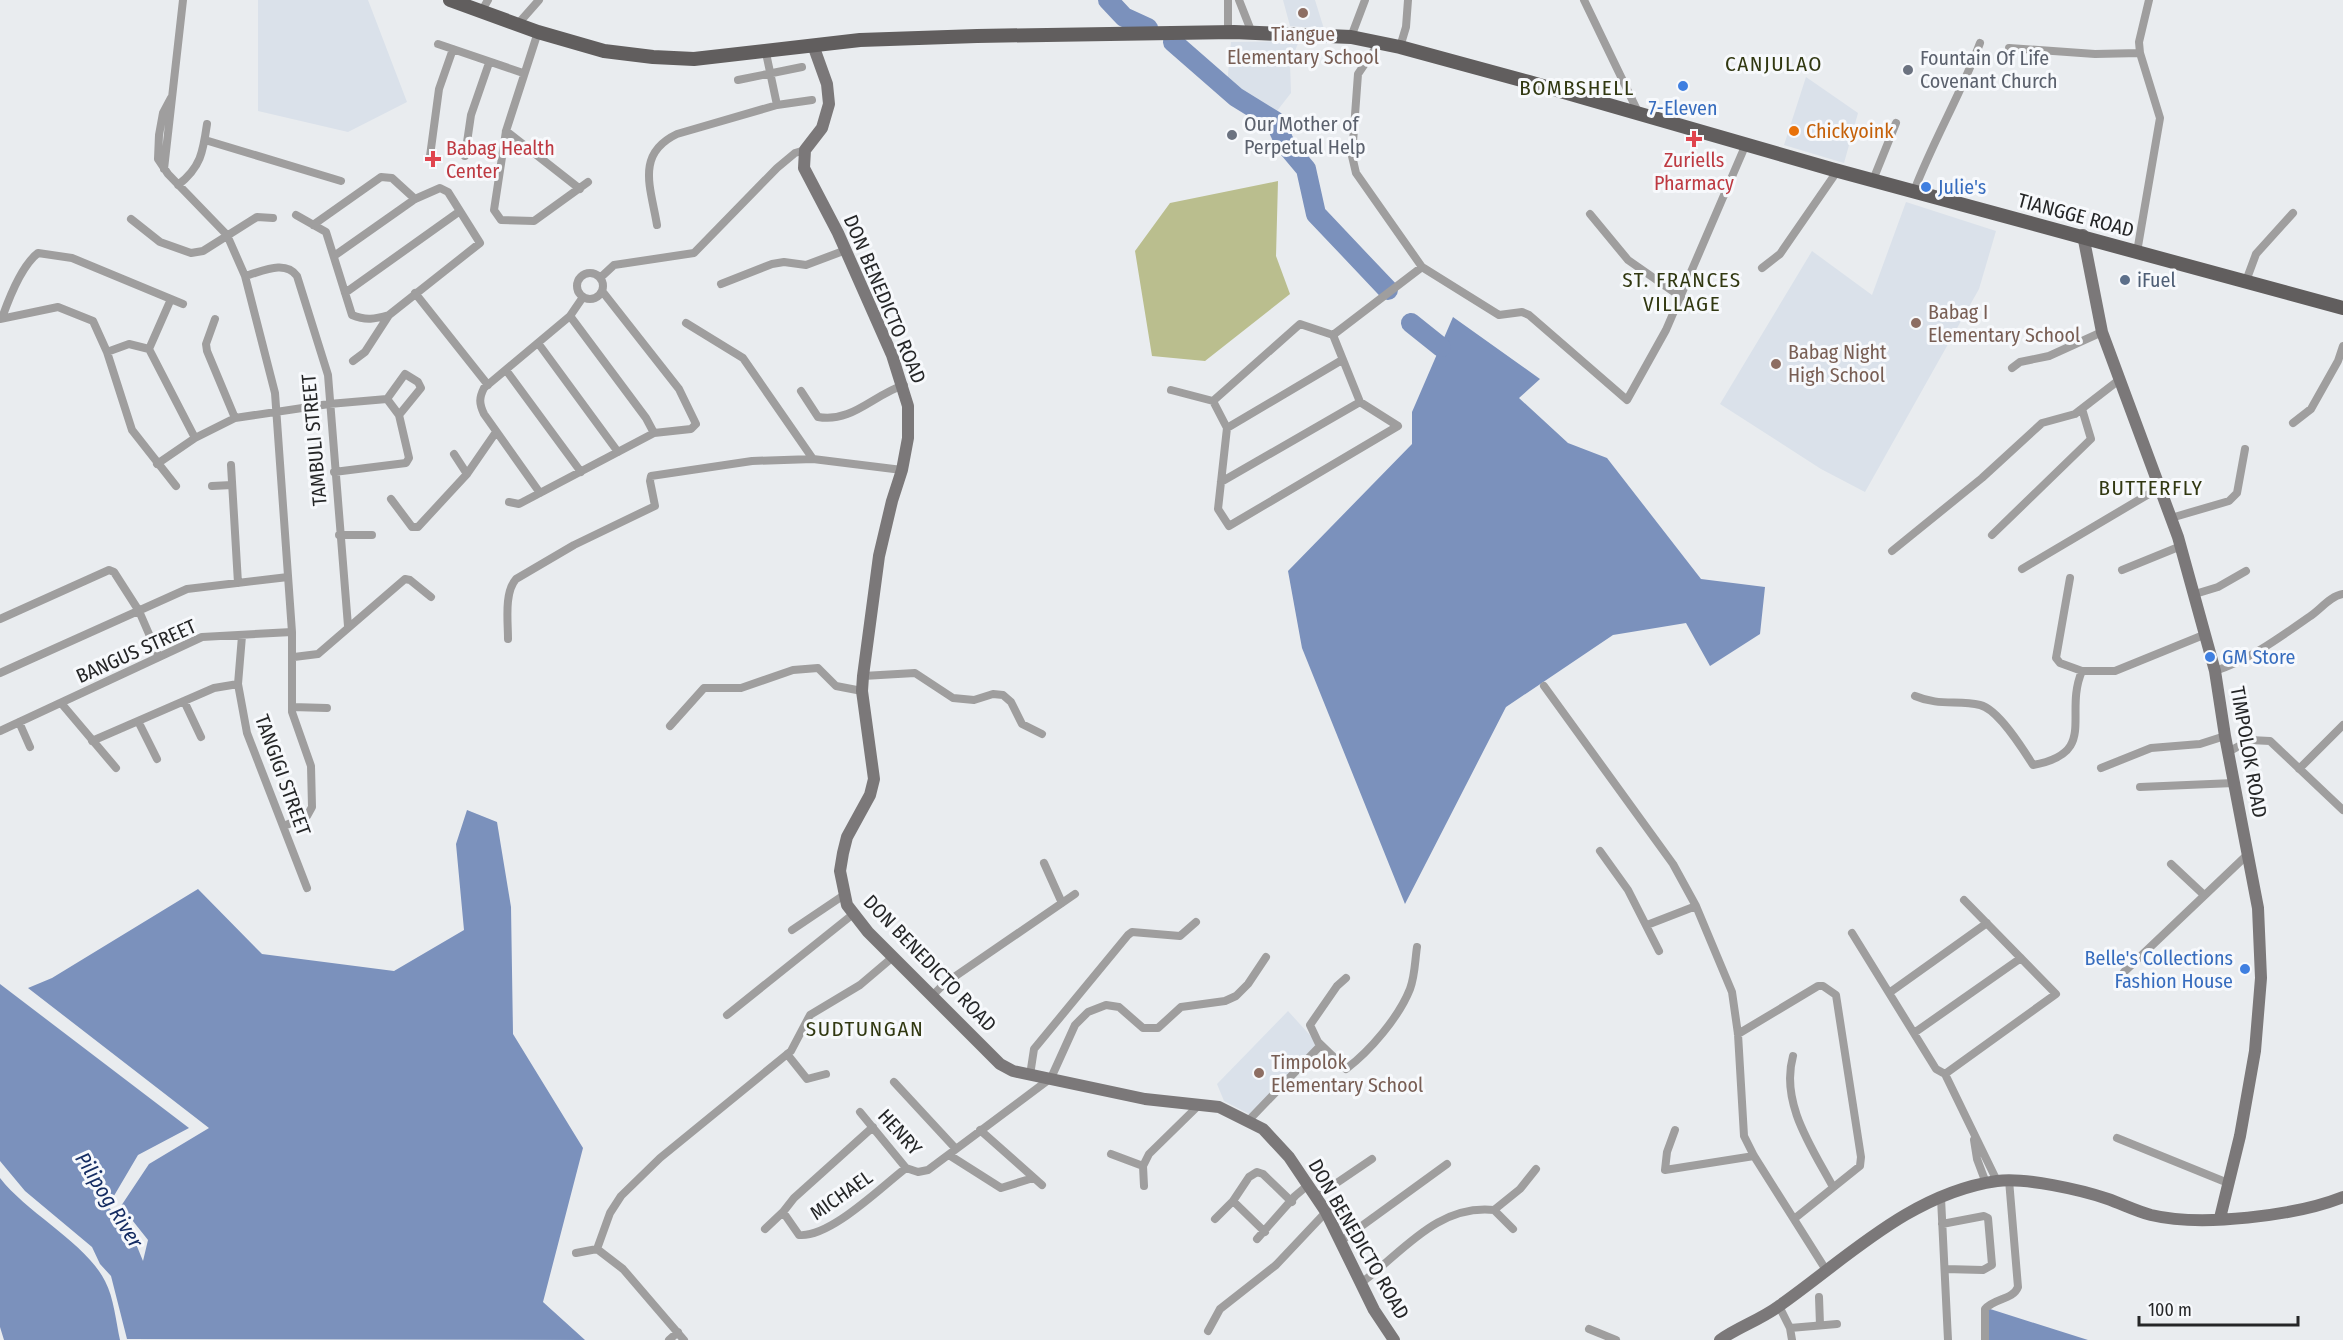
<svg xmlns="http://www.w3.org/2000/svg" width="2343" height="1340" font-family="'Fira Sans Condensed',sans-serif">
	<style>
		.built { fill: #dae1ea }
		.green { fill: #babe8e }
		.water { fill: #7b91bc }
		.lines { fill: none; stroke-linecap: round; stroke-linejoin: round }
		.river { stroke: #7b91bc; stroke-width: 20 }
		.street { stroke: #9f9e9e; stroke-width: 8 }
		.secondary { stroke: #7b7879; stroke-width: 12 }
		.primary { stroke: #615e5e; stroke-width: 14 }
		.education-dot { fill: #8d6e63; stroke: #f7f9fc; stroke-width: 2 }
		.worship-dot { fill: #6b7280; stroke: #f7f9fc; stroke-width: 2 }
		.shop-dot { fill: #3f7fe0; stroke: #f7f9fc; stroke-width: 2 }
		.food-dot { fill: #e8710a; stroke: #f7f9fc; stroke-width: 2 }
		.health-dot { fill: #e0444e; stroke: #f7f9fc; stroke-width: 2 }
		.service-dot { fill: #5c6f8a; stroke: #f7f9fc; stroke-width: 2 }
		.labels { text-anchor: middle; stroke-width: 6; stroke-linejoin: round; paint-order: stroke }
		.education-label { font-size: 20px; fill: #785e54; stroke: #f7f9fc; text-anchor: start }
		.worship-label { font-size: 20px; fill: #5b616d; stroke: #f7f9fc; text-anchor: start }
		.shop-label { font-size: 20px; fill: #366cbe; stroke: #f7f9fc; text-anchor: start }
		.food-label { font-size: 20px; fill: #c56008; stroke: #f7f9fc; text-anchor: start }
		.health-label { font-size: 20px; fill: #be3a42; stroke: #f7f9fc; text-anchor: start }
		.street-label { font-size: 20px; fill: #252627; stroke: #f7f9fc }
		.service-label { font-size: 20px; fill: #4e5e75; stroke: #f7f9fc; text-anchor: start }
		.neighbourhood-label { font-size: 21px; letter-spacing: 1.5px; fill: #313811; stroke: #f7f9fc }
		.water-label { font-size: 21px; font-style: italic; fill: #152d63; stroke: #f7f9fc }
	</style>
	<rect width="100%" height="100%" fill="#e9ecef"/>
	<path class="built" d="M 258,0 L 368,0 L 407,102 L 348,132 L 258,111 Z
		M 1283,0 L 1315,0 L 1324,29 L 1290,26 Z
		M 1299,41 L 1290,63 L 1291,93 L 1273,116 L 1227,85 L 1231,42 Z
		M 1806,77 L 1858,113 L 1844,163 L 1784,145 Z
		M 1906,202 L 1996,231 L 1979,289 L 1865,492 L 1821,469 L 1720,404 L 1812,251 L 1872,295 Z
		M 1288,1011 L 1318,1044 L 1251,1115 L 1224,1101 L 1217,1084 Z"/>
	<path class="green" d="M 1278,181 L 1276,256 L 1290,294 L 1205,361 L 1152,356 L 1135,251 L 1170,203 Z"/>
	<path class="water" d="M 1453,317 L 1540,379 L 1519,398 L 1568,443 L 1607,458 L 1701,579 L 1765,587 L 1760,634 L 1710,666 L 1686,623 L 1613,635 L 1506,707 L 1405,904 L 1302,648 L 1288,571 L 1412,444 L 1412,412 Z
		M 467,810 L 497,822 L 511,907 L 513,1034 L 583,1148 L 543,1302 L 585,1340 L 127,1339 L 111,1276 L 100,1264 L 92,1247 L 25,1191 L 0,1161 L 0,984 L 189,1128 L 138,1155 L 108,1206 L 134,1239 L 143,1261 L 148,1240 L 121,1206 L 149,1164 L 209,1128 L 28,988 L 52,978 L 198,889 L 262,954 L 394,971 L 464,930 L 456,844 Z
		M 0,1178 C 28,1214 86,1243 105,1281 C 114,1298 116,1322 120,1340 L 4,1340 L 0,1327 Z
		M 1987,1308 L 2088,1340 L 1988,1340 Z"/>
	<g class="lines">
		<path class="river" d="M 1108,0 L 1124,17 L 1148,28
			M 1173,42 L 1236,97 L 1275,121 L 1285,144 L 1306,169 L 1316,214 L 1388,290
			M 1411,323 L 1441,347"/>
		<path class="street" d="M 1239,0 L 1252,33
			M 1584,0 L 1639,114
			M 481,12 L 488,0
			M 517,25 L 539,0
			M 538,32 L 506,131 L 494,210 L 501,220 L 534,221 L 588,182
			M 1228,32 L 1228,0
			M 1351,37 L 1365,0
			M 1379,43 L 1358,74 L 1352,156 L 1356,173 L 1422,267 L 1499,315 L 1522,312 L 1529,315 L 1627,400 L 1666,330 L 1746,144
			M 438,44 L 523,73
			M 1400,47 L 1406,27 L 1408,0
			M 2009,48 L 2095,54 L 2140,53
			M 766,53 L 777,105
			M 738,80 L 802,67
			M 171,98 L 163,113 L 159,135 L 158,159 L 168,174 L 227,235 L 245,276 L 275,393 L 292,632 L 292,712 L 311,766 L 312,807 L 307,816 L 284,826
			M 506,131 L 580,189
			M 205,140 L 341,181
			M 430,156 L 439,89 L 453,49
			M 465,156 L 471,115 L 489,63
			M 164,169 L 183,0
			M 1873,180 L 1896,123
			M 178,185 C 201,167 203,152 207,124
			M 1914,191 C 1933,141 1961,94 1980,43
			M 1590,214 L 1628,260 L 1681,297
			M 296,215 L 326,232 L 352,315 C 366,321 375,319 389,315 L 480,243 L 448,192 L 440,188 L 415,199 L 334,256
			M 131,219 L 160,242 L 191,253 L 203,251 L 257,217 L 273,218
			M 313,225 L 381,177 L 392,178 L 415,199
			M 657,225 C 651,188 635,154 677,134 L 777,105 L 812,100
			M 2137,252 L 2160,118 L 2140,53 L 2139,42 L 2149,0
			M 1762,268 L 1780,254 L 1838,170
			M577 286a13 13 0 1 1 26 0a13 13 0 1 1-26 0Z
			M 245,276 C 261,272 285,259 297,276 L 328,375 L 348,626
			M 600,278 L 614,265 L 694,253 L 777,168 L 795,153 L 805,150
			M 2246,281 L 2256,254 L 2293,213
			M 721,284 L 772,264 L 784,262 L 806,265 L 846,250
			M 345,293 L 460,211
			M 415,293 L 488,385
			M 570,316 L 646,418 L 654,433
			M 2,318 C 9,298 21,266 38,253 L 72,258 L 183,304
			M 0,319 L 58,307 L 93,321 L 107,352 L 132,430 L 176,486
			M 215,319 L 206,344 L 207,351 L 235,418
			M 686,323 L 743,358 L 813,459
			M 1333,335 L 1422,267
			M 538,343 L 618,452
			M 149,349 L 195,438
			M 149,349 L 171,299
			M 107,352 L 129,344 L 149,349
			M 353,361 L 365,352 L 389,315
			M 2012,368 L 2020,362 L 2049,356 L 2102,332
			M 506,370 L 581,472
			M 1171,390 L 1213,401 L 1227,428 L 1218,509 L 1229,526 L 1398,426 L 1360,402 L 1333,335 L 1300,324 L 1213,401
			M 801,391 L 818,417 C 852,423 873,395 904,385
			M 387,399 L 405,374 L 418,382 L 421,388 L 399,415
			M 2293,423 L 2311,409 L 2338,361 L 2343,346
			M 1227,428 L 1342,360
			M 454,454 L 467,474
			M 157,464 L 195,438 L 235,418 L 329,404 L 387,399 L 399,415 L 409,458 L 406,463 L 334,472
			M 231,465 L 238,583
			M 1221,482 L 1360,402
			M 212,486 L 232,485
			M 540,493 L 484,414 C 479,403 479,398 484,388 L 570,316 L 583,297
			M 391,499 L 412,527 L 418,527 L 467,474 L 496,432
			M 509,502 L 519,504 L 654,433 L 691,429 L 696,424 L 679,389 L 602,291
			M 2171,518 L 2229,501 L 2237,493 L 2245,449
			M 339,535 L 372,535
			M 1992,535 L 2091,439 L 2082,409
			M 1892,551 L 1982,478 L 2042,423 L 2075,414 L 2119,380
			M 2022,569 L 2159,488
			M 2122,570 L 2181,546
			M 2070,578 L 2056,658 L 2060,663 L 2082,671
			M 2195,594 L 2218,587 L 2246,571
			M 0,619 L 109,570 L 114,572 L 139,611 L 159,657
			M 242,636 L 238,684 L 247,733 L 307,888
			M 508,639 C 508,621 504,593 516,579 L 574,545 L 655,506 L 650,481 L 651,476 L 752,461 L 813,459 L 902,470
			M 294,657 L 318,654 L 405,579 L 410,580 L 431,597
			M 2215,671 C 2249,660 2279,638 2309,617 C 2320,610 2330,596 2343,594
			M 0,673 L 187,589 L 288,577
			M 863,676 L 915,673 L 953,698 L 974,700 L 993,694 L 1003,695 L 1011,702 L 1022,724 L 1042,734
			M 1544,686 L 1673,864 L 1696,906 L 1732,992 L 1738,1034 L 1744,1136 L 1754,1156 L 1826,1270
			M 1915,696 C 1938,706 1958,700 1980,705 C 1998,709 2023,749 2033,765 C 2099,753 2063,715 2082,671 L 2115,671 L 2206,634
			M 184,701 L 201,737
			M 61,703 L 116,768
			M 292,707 L 327,708
			M 138,721 L 157,759
			M 19,722 L 30,747
			M 670,726 L 704,688 L 741,688 L 793,670 L 818,668 L 836,686 L 862,691
			M 0,731 L 202,637 L 292,632
			M 92,741 L 214,688 L 238,684
			M 2228,752 L 2250,740 L 2270,741 L 2343,810
			M 2101,768 L 2151,748 L 2200,744 L 2225,736
			M 2299,769 L 2343,725
			M 2140,787 L 2234,783
			M 1600,851 L 1628,890 L 1659,951
			M 1044,863 L 1062,903
			M 2171,864 L 2203,894
			M 1647,925 L 1696,906
			M 792,930 L 844,895
			M 1852,933 L 1936,1069 L 1945,1074 L 1997,1181
			M 2124,972 L 2247,855
			M 1346,978 L 1337,986 L 1310,1025 L 1318,1042 L 1346,1069 C 1370,1051 1399,1017 1410,989 C 1415,976 1415,960 1417,947
			M 1889,993 L 1987,923
			M 932,996 L 944,984 L 1075,894
			M 727,1015 L 852,915
			M 1914,1033 L 2021,958
			M 1738,1034 L 1818,986 L 1823,986 L 1836,995 L 1861,1157 L 1860,1166 L 1794,1219
			M 787,1054 L 807,1079 L 826,1074
			M 1793,1056 C 1780,1103 1812,1148 1833,1187
			M 1945,1074 L 2056,994 L 1964,900
			M 1030,1075 L 1034,1049 L 1128,935 L 1132,932 L 1180,936 L 1196,922
			M 894,1082 L 956,1149
			M 860,1112 L 906,1168 L 918,1172 L 928,1170 L 1051,1078 L 1075,1025 L 1088,1012 L 1106,1005 L 1119,1007 L 1143,1028 L 1158,1028 L 1181,1007 L 1225,1001 L 1236,996 L 1248,984 L 1266,957
			M 1249,1120 L 1321,1045
			M 873,1127 L 794,1198 L 783,1212 L 799,1235 C 830,1238 881,1187 906,1168
			M 980,1130 L 1042,1185
			M 1675,1130 L 1667,1152 L 1665,1170 L 1754,1156
			M 2117,1138 L 2228,1183
			M 1974,1140 L 1977,1159 L 1986,1183
			M 1111,1154 L 1143,1166
			M 949,1155 L 1001,1188 L 1033,1178
			M 1144,1186 L 1143,1166 L 1149,1154 L 1198,1106
			M 1316,1197 L 1372,1159
			M 1941,1198 L 1948,1340
			M 1233,1201 L 1265,1232
			M 1494,1210 L 1520,1189 L 1536,1169
			M 1215,1219 L 1233,1201 L 1249,1177 L 1257,1172 L 1263,1174 L 1292,1202
			M 1942,1224 L 1984,1216 L 1988,1218 L 1992,1265 L 1983,1270 L 1945,1269
			M 765,1229 L 783,1212
			M 1257,1239 L 1295,1196 L 1308,1185
			M 1341,1241 L 1447,1164
			M 597,1249 L 610,1213 L 621,1196 L 660,1158 L 791,1051 L 810,1015 L 860,985 L 893,957
			M 576,1253 L 597,1249 L 623,1269 L 684,1340
			M 1361,1283 C 1402,1253 1437,1204 1494,1210 L 1513,1229
			M 1819,1297 L 1820,1325
			M 1779,1306 L 1790,1328 L 1792,1340
			M 1790,1328 L 1837,1324
			M 1589,1329 L 1616,1340
			M 1208,1331 L 1220,1309 L 1276,1265 L 1326,1212
			M 669,1340 L 678,1332
			M 1985,1340 L 1985,1309 C 1994,1298 2013,1300 2018,1287 L 2009,1180"/>
		<path class="secondary" d="M 813,45 L 827,84 L 829,104 L 822,128 L 805,150 L 804,168 L 838,233 L 892,355 L 908,406 L 908,438 L 902,470 L 892,501 L 879,556 L 863,676 L 862,691 L 874,779 L 870,795 L 847,837 L 843,853 L 840,871 L 847,905 L 868,932 L 1000,1064 L 1013,1071 L 1145,1099 L 1219,1107 L 1263,1129 L 1289,1157 L 1326,1212 L 1374,1310 L 1394,1340
			M 2083,235 L 2102,332 L 2178,537 L 2215,671 L 2225,736 L 2258,908 L 2261,978 L 2255,1051 L 2240,1136 L 2220,1218
			M 1720,1340 C 1738,1327 1760,1320 1779,1306 C 1846,1259 1911,1193 1997,1181 C 2024,1177 2082,1190 2108,1199 C 2122,1204 2136,1211 2151,1215 C 2201,1227 2295,1216 2343,1197"/>
		<path class="primary" d="M 450,0 L 538,32 L 604,51 L 653,57 L 694,59 L 860,40 L 977,36 L 1234,32 L 1351,37 L 1400,47 L 1529,82 L 1831,169 L 2343,308"/>
	</g>
	<g class="education-dot">
		<circle cx="1303" cy="13" r="6"/>
		<circle cx="1916" cy="323" r="6"/>
		<circle cx="1776" cy="364" r="6"/>
		<circle cx="1259" cy="1073" r="6"/>
	</g>
	<g class="worship-dot">
		<circle cx="1908" cy="70" r="6"/>
		<circle cx="1232" cy="135" r="6"/>
	</g>
	<g class="shop-dot">
		<circle cx="1683" cy="86" r="6"/>
		<circle cx="1926" cy="187" r="6"/>
		<circle cx="2210" cy="657" r="6"/>
		<circle cx="2245" cy="969" r="6"/>
	</g>
	<circle class="food-dot" cx="1794" cy="131" r="6"/>
	<g class="health-dot">
		<path d="M1691 130h6v6h6v6h-6v6h-6v-6h-6v-6h6z"/>
		<path d="M430 150h6v6h6v6h-6v6h-6v-6h-6v-6h6z"/>
	</g>
	<circle class="service-dot" cx="2125" cy="280" r="6"/>
	<g class="labels">
		<g class="education-label">
			<text x="1303" y="41" text-anchor="middle">Tiangue<tspan x="1303" dy="23">Elementary School</tspan></text>
			<text x="1928" y="319">Babag I<tspan x="1928" dy="23">Elementary School</tspan></text>
			<text x="1788" y="359">Babag Night<tspan x="1788" dy="23">High School</tspan></text>
			<text x="1271" y="1069">Timpolok<tspan x="1271" dy="23">Elementary School</tspan></text>
		</g>
		<g class="worship-label">
			<text x="1920" y="65">Fountain Of Life<tspan x="1920" dy="23">Covenant Church</tspan></text>
			<text x="1244" y="131">Our Mother of<tspan x="1244" dy="23">Perpetual Help</tspan></text>
		</g>
		<g class="shop-label">
			<text x="1683" y="115" text-anchor="middle">7-Eleven</text>
			<text x="1938" y="194">Julie's</text>
			<text x="2222" y="664">GM Store</text>
			<text x="2233" y="965" text-anchor="end">Belle's Collections<tspan x="2233" dy="23">Fashion House</tspan></text>
		</g>
		<g class="food-label">
			<text x="1806" y="138">Chickyoink</text>
		</g>
		<g class="health-label">
			<text x="446" y="155">Babag Health<tspan x="446" dy="23">Center</tspan></text>
			<text x="1694" y="167" text-anchor="middle">Zuriells<tspan x="1694" dy="23">Pharmacy</tspan></text>
		</g>
		<g class="street-label">
			<text transform="translate(2076 215) rotate(15)" y="7">TIANGGE ROAD</text>
			<text transform="translate(885 299) rotate(67)" y="7">DON BENEDICTO ROAD</text>
			<text transform="translate(314 440) rotate(-95)" y="7">TAMBULI STREET</text>
			<text transform="translate(136 651) rotate(-24)" y="7">BANGUS STREET</text>
			<text transform="translate(2249 752) rotate(80)" y="7">TIMPOLOK ROAD</text>
			<text transform="translate(283 775) rotate(70)" y="7">TANGIGI STREET</text>
			<text transform="translate(930 963) rotate(46)" y="7">DON BENEDICTO ROAD</text>
			<text transform="translate(900 1132) rotate(48)" y="7">HENRY</text>
			<text transform="translate(841 1195) rotate(-35)" y="7">MICHAEL</text>
			<text transform="translate(1359 1239) rotate(60)" y="7">DON BENEDICTO ROAD</text>
		</g>
		<g class="service-label">
			<text x="2137" y="287">iFuel</text>
		</g>
		<g class="neighbourhood-label">
			<text x="1774" y="71">CANJULAO</text>
			<text x="1577" y="95">BOMBSHELL</text>
			<text x="1682" y="287">ST. FRANCES<tspan x="1682" dy="24">VILLAGE</tspan></text>
			<text x="2151" y="495">BUTTERFLY</text>
			<text x="865" y="1036">SUDTUNGAN</text>
		</g>
		<g class="water-label">
			<text transform="translate(109 1200) rotate(58)" y="7">Pilipog River</text>
		</g>
	</g>
	<path d="M2139 1316v9h159v-9" fill="none" stroke="#252627" stroke-width="3"/>
	<text x="2148" y="1316" font-size="18" fill="#252627" stroke="#f7f9fc" stroke-width="4.5" paint-order="stroke">100 m</text>
</svg>
